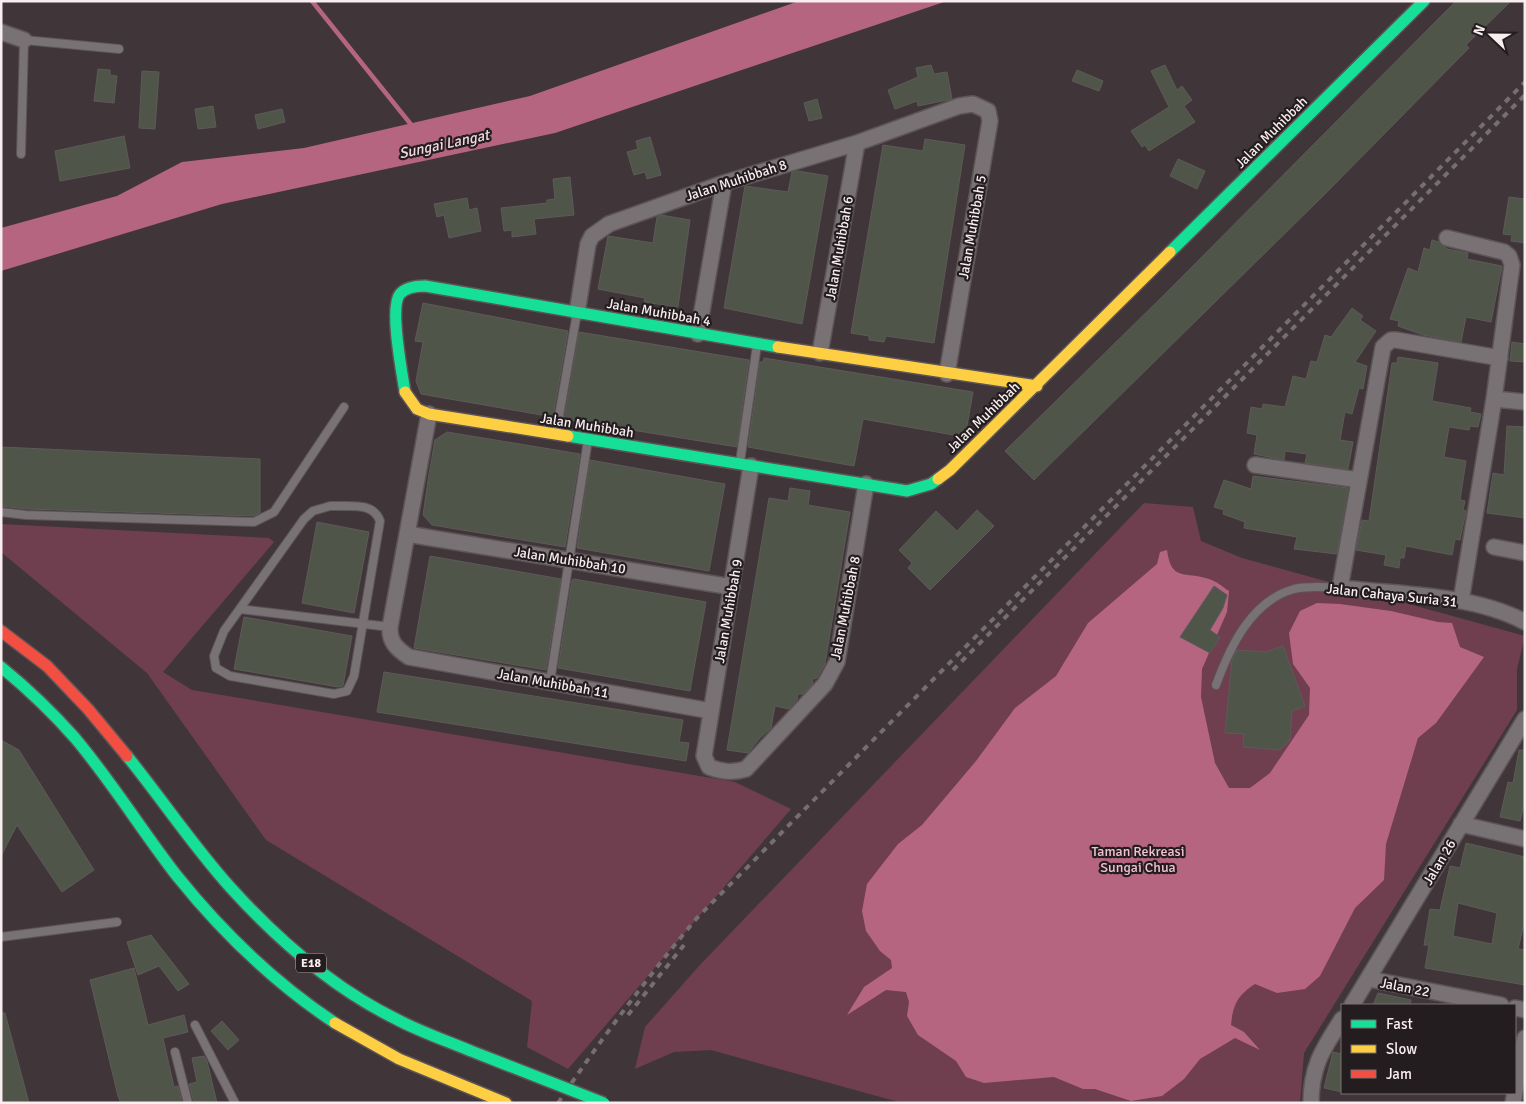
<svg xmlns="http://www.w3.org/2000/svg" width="1526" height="1104" font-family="Signika,sans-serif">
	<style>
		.green { fill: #6f3f4f }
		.water { fill: #b66580 }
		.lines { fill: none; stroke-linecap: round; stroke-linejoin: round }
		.stream { stroke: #b66580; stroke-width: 4.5 }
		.building { fill: #505549; stroke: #5d5a59; fill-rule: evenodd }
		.lane-casing { stroke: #5d5457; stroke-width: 10 }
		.street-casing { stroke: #5d5457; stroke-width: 18 }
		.fast-casing { stroke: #5d5457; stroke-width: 14 }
		.slow-casing { stroke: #5d5457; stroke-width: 14 }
		.jam-casing { stroke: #5d5457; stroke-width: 14 }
		.lane { stroke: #787274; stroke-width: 8 }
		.street { stroke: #787274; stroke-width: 15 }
		.fast { stroke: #16e098; stroke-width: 11 }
		.slow { stroke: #ffcf43; stroke-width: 11 }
		.jam { stroke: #f24e42; stroke-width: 11 }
		.rail { stroke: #766e70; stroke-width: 4; stroke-dasharray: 6 6; stroke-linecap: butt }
		.fast-bridge-casing { stroke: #5d5457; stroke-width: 14; stroke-linecap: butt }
		.fast-bridge { stroke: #16e098; stroke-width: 11 }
		.labels { text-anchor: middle; stroke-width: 4.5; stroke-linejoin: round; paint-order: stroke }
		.shield { fill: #241d1f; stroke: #b8afb1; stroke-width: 1 }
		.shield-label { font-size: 12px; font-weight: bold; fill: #f8edef }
		.street-label { font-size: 14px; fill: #f8edef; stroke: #241d1f }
		.park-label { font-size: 14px; fill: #f3c2d0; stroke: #241d1f }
		.water-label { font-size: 15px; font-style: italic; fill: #f2d9e0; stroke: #241d1f }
	</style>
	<rect width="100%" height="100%" fill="#403639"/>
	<path class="green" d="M 1144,503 L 1193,507 L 1201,541 L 1242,558 L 1525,636 L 1517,669 L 1517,710 L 1304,1053 L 1300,1103 L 902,1103 L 711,1050 L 674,1052 L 635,1069 L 645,1027 L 699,966 Z
		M 1,524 L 269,538 L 274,542 L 163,672 L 192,690 L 735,782 L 791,809 L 568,1069 L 527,1047 L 532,1001 L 266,840 L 147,673 L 1,552 Z"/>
	<path class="water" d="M 799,1 L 947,1 L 555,133 L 222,204 L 1,271 L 1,228 L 117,196 L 182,162 L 304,148 L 530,96 Z
		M 1167,550 C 1171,582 1185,571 1209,579 C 1216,581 1223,587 1229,591 L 1227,612 L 1202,669 L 1201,697 L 1215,763 L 1229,788 L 1250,788 L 1270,773 L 1309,715 L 1310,688 L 1293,664 L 1289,633 L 1300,611 L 1317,603 L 1340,604 L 1391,611 L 1438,622 L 1452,623 L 1460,647 L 1484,657 L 1436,723 L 1418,738 L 1386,844 L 1384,880 L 1355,908 L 1320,976 L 1305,989 L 1277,993 L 1255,984 C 1238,995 1233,1004 1231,1025 L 1244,1032 L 1260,1050 L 1235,1038 L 1200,1059 L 1184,1079 L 1162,1096 L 1131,1101 L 1095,1089 L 1083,1089 L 1054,1077 L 984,1083 L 966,1077 L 956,1061 L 918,1035 L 907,1016 L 909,1002 L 906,992 L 886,990 L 847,1015 L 864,987 L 892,968 L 891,960 L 880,951 L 866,931 L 862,911 L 867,884 L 898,844 L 922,825 L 976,761 L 1015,708 L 1056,676 L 1088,623 L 1157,564 L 1160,552 Z"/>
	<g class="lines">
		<path class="stream" d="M 312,1 L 413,127"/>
	</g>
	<path class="building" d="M 1456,1 L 1511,1 L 1466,45 L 1469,48 L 1322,197 L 1034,480 L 1005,451 L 1168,291 Z
		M 931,65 L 934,74 L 947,72 L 952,99 L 918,106 L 917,101 L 895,109 L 888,90 L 918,77 L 916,68 Z
		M 1165,65 L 1177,90 L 1182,86 L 1192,100 L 1184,106 L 1195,122 L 1149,151 L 1145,145 L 1142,147 L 1131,131 L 1169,107 L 1151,71 Z
		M 98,69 L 110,70 L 110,75 L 117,76 L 114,103 L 94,101 Z
		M 1077,70 L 1103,81 L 1099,91 L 1072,81 Z
		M 142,71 L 159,72 L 155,129 L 139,128 Z
		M 817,99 L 822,118 L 809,121 L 804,103 Z
		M 213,106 L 216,127 L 198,129 L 195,109 Z
		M 282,109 L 285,122 L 258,129 L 255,115 Z
		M 124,136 L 130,168 L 60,181 L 55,151 Z
		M 650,137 L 661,175 L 647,179 L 645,172 L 634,175 L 627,152 L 638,149 L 636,141 Z
		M 925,139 L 965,145 L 934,343 L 886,336 L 884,342 L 869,340 L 869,336 L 851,333 L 883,145 L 923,151 Z
		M 1178,159 L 1205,171 L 1197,189 L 1170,176 Z
		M 798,171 L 828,176 L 802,324 L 724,308 L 745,186 L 788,192 L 792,172 Z
		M 570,177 L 574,215 L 534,219 L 536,234 L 512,237 L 512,230 L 504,231 L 501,208 L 547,203 L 547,200 L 555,199 L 553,179 Z
		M 1509,197 L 1525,199 L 1525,243 L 1511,241 L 1512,235 L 1503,234 Z
		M 467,198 L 469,210 L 477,208 L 481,231 L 449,238 L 444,215 L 437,217 L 434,204 Z
		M 661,215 L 690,220 L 678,307 L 644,302 L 645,298 L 598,289 L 608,236 L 653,243 L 657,217 Z
		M 1432,240 L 1439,242 L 1447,249 L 1468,253 L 1467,259 L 1502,266 L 1491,322 L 1466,317 L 1461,342 L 1423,335 L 1398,326 L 1399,321 L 1390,319 L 1408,268 L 1418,272 L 1424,248 L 1430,250 Z
		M 423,303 L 568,331 L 553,417 L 421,394 L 416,381 L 423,342 L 415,341 Z
		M 1352,308 L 1363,316 L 1360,320 L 1376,331 L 1355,362 L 1367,366 L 1363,389 L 1359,388 L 1352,414 L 1345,412 L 1340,440 L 1353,442 L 1348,469 L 1305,463 L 1307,454 L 1285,451 L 1284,460 L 1254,454 L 1257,435 L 1247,433 L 1251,407 L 1262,409 L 1263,404 L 1285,407 L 1293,376 L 1306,379 L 1311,361 L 1317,362 L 1325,335 L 1331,337 Z
		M 579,332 L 749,360 L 737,447 L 564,419 Z
		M 1512,342 L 1525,344 L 1525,362 L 1510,361 Z
		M 1398,357 L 1438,363 L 1432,401 L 1471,408 L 1470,412 L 1481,414 L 1478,427 L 1470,426 L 1469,430 L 1449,427 L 1444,457 L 1466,461 L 1460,500 L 1465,501 L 1463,510 L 1466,511 L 1460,540 L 1455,539 L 1452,555 L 1406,546 L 1404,558 L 1400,558 L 1399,568 L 1384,565 L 1386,555 L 1356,550 L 1362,520 L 1369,521 L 1392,363 L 1397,363 Z
		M 764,358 L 973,392 L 965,437 L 863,419 L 854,466 L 748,447 L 760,362 L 763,362 Z
		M 1507,426 L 1525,427 L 1525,518 L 1487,513 L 1493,473 L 1504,475 Z
		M 447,432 L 580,454 L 565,547 L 432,525 L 423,515 L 429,474 L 435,440 Z
		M 1,447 L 260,459 L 260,513 L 253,516 L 26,509 L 1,506 Z
		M 590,460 L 725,484 L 709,571 L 577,548 Z
		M 1253,476 L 1348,488 L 1337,554 L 1294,549 L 1297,537 L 1244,528 L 1245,522 L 1223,514 L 1224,510 L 1214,507 L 1224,480 L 1251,489 Z
		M 790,488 L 810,491 L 808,505 L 850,512 L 825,664 L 817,678 L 813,679 L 812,685 L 803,694 L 798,694 L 797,700 L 789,709 L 775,706 L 771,728 L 759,739 L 748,753 L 727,750 L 769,498 L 788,501 Z
		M 977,510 L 994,526 L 930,590 L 908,568 L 912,563 L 899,550 L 936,511 L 957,531 Z
		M 317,522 L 369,532 L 354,613 L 302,603 Z
		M 430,556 L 561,579 L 546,670 L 414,648 Z
		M 574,579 L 706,602 L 690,691 L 558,668 L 572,580 Z
		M 1214,586 L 1227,595 L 1223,608 L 1210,630 L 1220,637 L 1210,653 L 1180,637 Z
		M 244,617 L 352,636 L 343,686 L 338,687 L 234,669 Z
		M 1283,646 L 1305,706 L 1292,711 L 1290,740 L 1280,750 L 1243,747 L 1244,734 L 1225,733 L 1232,660 L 1237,650 L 1266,652 Z
		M 384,672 L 683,720 L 679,742 L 689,743 L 686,761 L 377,712 Z
		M 1,740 L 19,750 L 94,870 L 62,892 L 17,825 L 1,856 Z
		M 1519,750 L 1525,750 L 1525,801 L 1520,821 L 1500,817 L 1508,782 L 1513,783 Z
		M 1466,843 L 1525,857 L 1525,920 L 1518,949 L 1525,950 L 1525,985 L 1425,968 L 1429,945 L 1424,945 L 1430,909 L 1440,910 L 1450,866 L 1460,868 ZM 1458,903 L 1497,913 L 1492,944 L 1453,936 Z
		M 151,935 L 189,984 L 178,991 L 159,966 L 138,975 L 127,942 Z
		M 134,968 L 148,1025 L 184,1015 L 188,1032 L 163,1038 L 174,1087 L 178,1086 L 182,1103 L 121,1103 L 118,1096 L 90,980 Z
		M 1378,993 L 1411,1000 L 1410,1005 L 1373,1005 Z
		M 1,1013 L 5,1013 L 29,1103 L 1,1103 Z
		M 222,1021 L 239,1040 L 228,1050 L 211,1031 Z
		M 1333,1052 L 1342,1054 L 1342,1092 L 1324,1088 Z
		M 204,1056 L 207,1061 L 217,1103 L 194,1103 L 189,1084 L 197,1082 L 192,1058 Z"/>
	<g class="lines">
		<g class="lane-casing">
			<path id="lane" d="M 21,154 L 24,40 L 119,49
				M 556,433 L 577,313
				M 740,462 L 757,345
				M 330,506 C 348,507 373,501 380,521 L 354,676 L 347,691 L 334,694 L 230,676 L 216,668 L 214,656 L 224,631 L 304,519 L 313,511 Z
				M 1,512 L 26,515 L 254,522 L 274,512 L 344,407
				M 240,609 L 390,627
				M 550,682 L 588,440
				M 1216,685 C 1230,647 1251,601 1294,589 C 1308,586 1326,587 1340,588
				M 1,937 L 117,922
				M 195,1025 L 235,1103
				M 175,1052 L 188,1103"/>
		</g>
		<g class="street-casing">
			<path id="street" d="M 1,32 L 24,40
				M 1447,238 L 1504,252 L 1509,256 L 1512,265 L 1494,399 L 1461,601
				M 577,313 L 588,244 L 592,236 L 609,224 L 724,183 L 857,143 L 959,106 L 973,104 L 988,111 L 990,121 L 947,374
				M 698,334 L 724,183
				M 820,353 L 857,143
				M 1500,358 L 1396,340 L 1391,340 L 1383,347 L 1340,588 C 1398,594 1473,594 1525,622
				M 1494,399 L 1525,402
				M 429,414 L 390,627 C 389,642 397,649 409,657 L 711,711
				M 1255,465 L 1359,480
				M 751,466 L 704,756 L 709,767 C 723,772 732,773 746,769 L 825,684 L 837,662 L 866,484
				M 407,534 L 732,587
				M 1494,547 L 1525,553
				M 1461,824 L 1525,839
				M 1369,979 L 1501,1005
				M 1352,1005 L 1525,719
				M 1515,1008 L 1525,1010
				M 1311,1103 C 1311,1066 1323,1049 1342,1019
				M 1513,1103 L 1525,1038"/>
		</g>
		<g class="fast-casing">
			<path id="fast" d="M 1170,252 L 1424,1
				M 405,392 C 402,372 389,307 400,294 C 406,287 416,286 425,286 L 778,347
				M 568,436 L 907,491 L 931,484 L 938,479
				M 1,667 C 28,689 52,712 75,738 C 112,782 142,831 177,876 C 222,932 275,983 335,1023
				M 127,756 C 162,799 193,846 230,887 C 277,939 334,989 398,1020 C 421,1032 447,1041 471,1051"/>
		</g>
		<g class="slow-casing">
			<path id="slow" d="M 778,347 L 1037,386
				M 405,392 L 417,409 L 429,414 L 568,436
				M 938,479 L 950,470 L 1170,252
				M 335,1023 L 399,1059 L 506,1103"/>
		</g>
		<g class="jam-casing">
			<path id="jam" d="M 1,631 L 47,666 L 88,709 L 127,756"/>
		</g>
		<use href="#lane" class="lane"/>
		<use href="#street" class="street"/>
		<use href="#fast" class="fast"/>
		<use href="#slow" class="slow"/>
		<use href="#jam" class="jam"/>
		<path class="rail" d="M 953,670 L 1525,95
			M 628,1015 L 684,945
			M 558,1103 C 601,1039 647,978 696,919 L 1525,82"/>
		<g class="fast-bridge-casing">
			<path id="fast-bridge" d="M 471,1051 L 604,1103"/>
		</g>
		<use href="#fast-bridge" class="fast-bridge"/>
	</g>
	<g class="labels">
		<rect class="shield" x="296" y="953.5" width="30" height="19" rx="4"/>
		<g class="shield-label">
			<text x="311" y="967">E18</text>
		</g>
		<g class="street-label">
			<text transform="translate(1271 132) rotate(-45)" y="5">Jalan Muhibbah</text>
			<text transform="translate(736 180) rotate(-18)" y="5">Jalan Muhibbah 8</text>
			<text transform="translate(972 227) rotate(-80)" y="5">Jalan Muhibbah 5</text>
			<text transform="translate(839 248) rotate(-80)" y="5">Jalan Muhibbah 6</text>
			<text transform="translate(659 312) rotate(10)" y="5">Jalan Muhibbah 4</text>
			<text transform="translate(983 417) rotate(-44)" y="5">Jalan Muhibbah</text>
			<text transform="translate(587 425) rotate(9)" y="5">Jalan Muhibbah</text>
			<text transform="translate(570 560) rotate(9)" y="5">Jalan Muhibbah 10</text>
			<text transform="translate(1392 595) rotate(6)" y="5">Jalan Cahaya Suria 31</text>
			<text transform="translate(845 608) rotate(-79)" y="5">Jalan Muhibbah 8</text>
			<text transform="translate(728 611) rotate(-80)" y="5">Jalan Muhibbah 9</text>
			<text transform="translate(553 683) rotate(10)" y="5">Jalan Muhibbah 11</text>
			<text transform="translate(1439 862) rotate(-59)" y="5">Jalan 26</text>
			<text transform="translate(1405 987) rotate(11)" y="5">Jalan 22</text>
		</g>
		<g class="park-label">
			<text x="1138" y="856">Taman Rekreasi<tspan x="1138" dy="16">Sungai Chua</tspan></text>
		</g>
		<g class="water-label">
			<text transform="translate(444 144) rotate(-12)" y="5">Sungai Langat</text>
		</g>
	</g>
	<rect width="1526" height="1104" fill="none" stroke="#f8edef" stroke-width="5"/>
	<rect x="1341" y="1004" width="175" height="90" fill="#241d1f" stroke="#797072"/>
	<rect x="1351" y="1020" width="25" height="8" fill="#16e098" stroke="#797072"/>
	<text x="1386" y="1029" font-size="15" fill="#f8edef">Fast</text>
	<rect x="1351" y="1045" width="25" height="8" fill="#ffcf43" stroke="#797072"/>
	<text x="1386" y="1054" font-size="15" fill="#f8edef">Slow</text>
	<rect x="1351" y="1070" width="25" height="8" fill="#f24e42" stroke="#797072"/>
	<text x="1386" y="1079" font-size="15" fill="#f8edef">Jam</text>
	<g transform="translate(1491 35) rotate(292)" stroke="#241d1f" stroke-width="4" paint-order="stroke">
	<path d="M0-4L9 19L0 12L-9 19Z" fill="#f8edef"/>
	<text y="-8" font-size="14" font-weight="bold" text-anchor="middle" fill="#f8edef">N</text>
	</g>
</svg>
